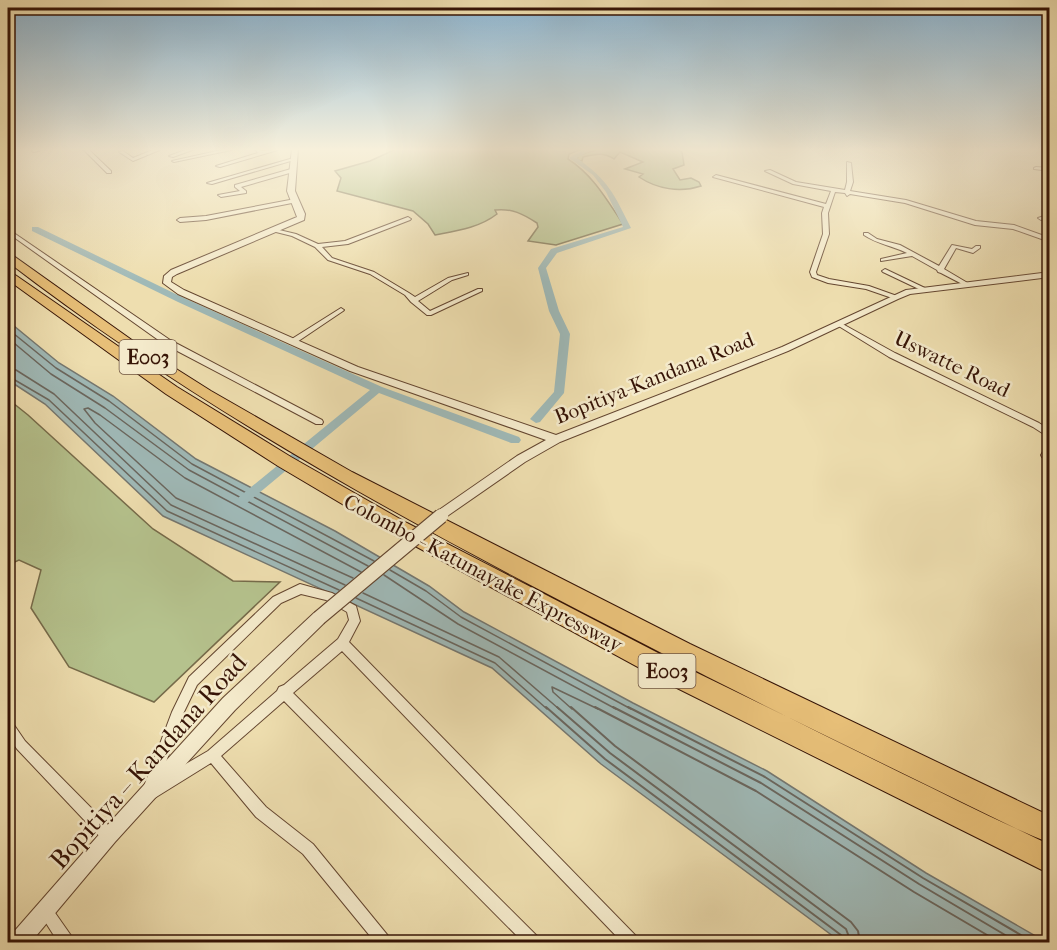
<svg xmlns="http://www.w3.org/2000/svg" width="1057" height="950" font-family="'IM FELL French Canon',serif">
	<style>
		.green { fill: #b5c28d; stroke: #766b4a; stroke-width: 1.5 }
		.water { fill: #9fb9b7; stroke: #757770; stroke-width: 1.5 }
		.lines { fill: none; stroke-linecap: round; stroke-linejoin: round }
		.shore-far1 { stroke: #6a665e; stroke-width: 1.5 }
		.shore { stroke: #6a665e; stroke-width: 2 }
		.canal { fill: #9fb9b7; fill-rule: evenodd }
		.minor-casing { stroke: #644630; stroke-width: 2 }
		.tertiary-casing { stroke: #644630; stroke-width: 2 }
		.motorway-casing { stroke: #361406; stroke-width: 2 }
		.minor { fill: #f4eacb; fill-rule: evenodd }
		.tertiary { fill: #f4eacb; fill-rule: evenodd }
		.motorway { fill: #e7bf78; fill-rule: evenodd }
		.tertiary-bridge-far1-casing { stroke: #644630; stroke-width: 14; stroke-linecap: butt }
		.tertiary-bridge-casing { stroke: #644630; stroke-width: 16; stroke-linecap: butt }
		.tertiary-bridge-far1 { stroke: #f4eacb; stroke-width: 11 }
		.tertiary-bridge { stroke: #f4eacb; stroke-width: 14 }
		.labels { text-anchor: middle; stroke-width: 5; stroke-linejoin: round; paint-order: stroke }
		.shield { fill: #f4eacb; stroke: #6f5441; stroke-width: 1.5 }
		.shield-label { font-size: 20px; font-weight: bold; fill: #361406 }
		.street-label { font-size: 21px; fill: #361406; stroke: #f4eacb }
		.near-street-label { font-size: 26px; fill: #361406; stroke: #f4eacb }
	</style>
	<rect width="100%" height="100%" fill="#eedeaf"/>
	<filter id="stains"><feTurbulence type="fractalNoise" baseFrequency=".00333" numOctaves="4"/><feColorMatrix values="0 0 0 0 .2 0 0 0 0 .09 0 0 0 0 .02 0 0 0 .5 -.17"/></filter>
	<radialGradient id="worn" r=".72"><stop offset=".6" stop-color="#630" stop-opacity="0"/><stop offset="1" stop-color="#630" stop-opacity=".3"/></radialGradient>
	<path class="green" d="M 396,149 L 582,149 L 569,154 L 568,159 C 593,175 607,200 623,224 L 556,245 L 528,241 L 538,227 L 537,223 C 523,214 512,208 495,210 L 497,214 C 479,228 456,231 435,235 L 428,224 L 413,211 L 337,191 L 341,178 L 335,171 L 370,161 Z
		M 600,149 L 679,149 L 682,152 L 684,165 L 673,169 L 680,180 L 691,178 L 699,182 L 701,186 C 680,193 657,189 639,177 L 643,174 L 625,169 L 643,162 L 620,152 L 614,159 C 604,152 595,154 583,157 L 582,161 L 576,160 L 579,155 Z
		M 8,399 L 28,415 L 153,529 L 233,581 L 280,582 L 154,702 L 69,667 L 31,608 L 41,570 L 19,560 L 8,565 Z"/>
	<path class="water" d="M 8,321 L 59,363 L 113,396 L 196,459 L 335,531 L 429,586 L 464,612 L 633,703 L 767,771 L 926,873 L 1046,942 L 841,942 L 601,764 L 492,668 L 163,516 L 45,404 L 8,380 Z"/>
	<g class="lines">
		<path class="shore-far1" d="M 8,329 L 56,368 L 109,401 L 192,464 L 374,561
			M 8,338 L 51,374 L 105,408 L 189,470 L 368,566
			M 8,369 L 16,370 L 54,394 L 171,505 L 345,585
			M 8,376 L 49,400 L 167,511 L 339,590
			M 390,570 L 426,591 L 461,617 L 631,709
			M 384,575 L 458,624 L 616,709
			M 353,578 L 176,498 L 95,423 L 84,409 L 88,408 L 100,415 L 185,478 L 361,572
			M 363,593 L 499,657 L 559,709
			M 356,598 L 495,663 L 547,709
			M 572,709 L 553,692 L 552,687 L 598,709"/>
		<path class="shore" d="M 546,707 L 605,759 L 841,935 L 844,942
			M 557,707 L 610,753 L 846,929 L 851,942
			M 571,707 L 615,746 L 851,922 L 858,931 L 860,942
			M 595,707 L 756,791 L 914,892 L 999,942
			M 613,707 L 761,783 L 919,884 L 1017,942
			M 628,707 L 765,777 L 923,878 L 1033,942"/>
		<path class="canal" d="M 585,149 L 593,149 L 577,158 C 609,181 614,194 631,228 L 557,253 L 546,268 L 559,311 L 570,334 L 564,393 L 540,422 L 536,423 L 530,419 L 554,392 L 560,334 L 549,311 L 538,268 L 551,249 L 623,227 L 606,192 L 593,175 L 569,158 Z
			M 32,227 L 38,227 L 184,298 L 382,387 L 519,437 L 521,440 L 519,443 L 511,443 L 379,393 L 247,503 L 239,503 L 237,500 L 239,497 L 370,390 L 178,302 L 32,231 Z"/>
		<g class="minor-casing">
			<path id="minor" d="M 36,149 L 45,149 L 34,152 L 32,151 Z
				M 83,149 L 88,149 L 111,171 L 111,173 L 107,173 Z
				M 155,149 L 162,149 L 133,161 L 119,152 L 123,151 L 133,158 Z
				M 188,149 L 195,149 L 173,157 L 169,156 Z
				M 226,149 L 236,149 L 174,162 L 172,161 Z
				M 255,149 L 263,151 L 281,149 L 220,167 L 216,166 L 258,153 Z
				M 290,159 L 294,160 L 212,184 L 207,183 Z
				M 847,162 L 851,163 L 853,182 L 850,191 L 906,200 L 976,221 L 1014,225 L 1050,238 L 1050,242 L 1013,229 L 975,225 L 905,203 L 850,194 L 847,196 L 845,193 L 835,192 L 828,213 L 829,234 L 816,272 L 817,275 L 829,279 L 869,286 L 897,296 L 898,297 L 895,299 L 866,289 L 828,283 L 812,277 L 810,272 L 823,234 L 822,213 L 824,207 L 713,177 L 716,175 L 826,204 L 831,191 L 793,184 L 765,171 L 770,170 L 796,182 L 845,190 L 847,182 Z
				M 1036,167 L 1050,168 L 1050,171 L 1034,169 L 1034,168 Z
				M 291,169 L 294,171 L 293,172 L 241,187 L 246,191 L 246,193 L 221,197 L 218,195 L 240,191 L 235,187 L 235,185 Z
				M 295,199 L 298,201 L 297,202 L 206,220 L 180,222 L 177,220 L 180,218 L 206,216 Z
				M 1050,214 L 1050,218 L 1041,220 L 1038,218 Z
				M 408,217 L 411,219 L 410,220 L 348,244 L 322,247 L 332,258 L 374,272 L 409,293 L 415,297 L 448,278 L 468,273 L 468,275 L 452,280 L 418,301 L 430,311 L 478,289 L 482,289 L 482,291 L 431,315 L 427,315 L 411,302 L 405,295 L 370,274 L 328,260 L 315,247 L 292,236 L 272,231 L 275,229 L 296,234 L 318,244 L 345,241 Z
				M 8,229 L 170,340 L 322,420 L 323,422 L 322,424 L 316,424 L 164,344 L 8,233 Z
				M 864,233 L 868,233 L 877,239 L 900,245 L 939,266 L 952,245 L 972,249 L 976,246 L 980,246 L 980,248 L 973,253 L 956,248 L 944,269 L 971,285 L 966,286 L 941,273 L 938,272 L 937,270 L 912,256 L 881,261 L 881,259 L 907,253 C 893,246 877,244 864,235 Z
				M 885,269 L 927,289 L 928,290 L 923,291 L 883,272 L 882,271 Z
				M 341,308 L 344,310 L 343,311 L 294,344 L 291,344 L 287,342 Z
				M 839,322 L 895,353 L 1039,423 L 1050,430 L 1050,438 L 1033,427 L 889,357 L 837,325 L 837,323 Z
				M 1050,444 L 1050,461 L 1042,457 L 1041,455 L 1047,445 Z
				M 300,584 L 332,593 L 356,606 L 360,621 L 349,642 L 637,937 L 639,942 L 622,942 L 342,651 L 293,693 L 538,937 L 540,942 L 523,942 L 284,701 L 221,756 L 266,807 L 313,844 L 389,937 L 391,942 L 375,942 L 303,854 L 256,817 L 211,763 L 153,799 L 148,801 L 143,799 L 141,794 L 172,712 L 189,677 L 273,597 ZM 301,594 L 326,600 L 347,612 L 349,620 L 338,639 L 284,685 L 279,687 L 277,691 L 208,751 L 160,779 L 183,714 L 197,685 L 281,603 Z
				M 8,720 L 12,722 L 25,741 L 114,831 L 116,836 L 114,841 L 109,843 L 104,841 L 17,749 L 8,736 Z
				M 46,905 L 51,907 L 72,937 L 74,942 L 58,942 L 39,912 L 41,907 Z"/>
		</g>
		<g class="tertiary-casing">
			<path id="tertiary" d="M 292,149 L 298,149 L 295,191 L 305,214 L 304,220 L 177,274 L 172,277 L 171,282 L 184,290 L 358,367 L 556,435 L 782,347 L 906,290 L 1050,272 L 1050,277 L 910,294 L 898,299 L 788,351 L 560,442 L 525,462 L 443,519 L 439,518 L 437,514 L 439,510 L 517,456 L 546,440 L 350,371 L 178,294 L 163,283 L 164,276 L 171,270 L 297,217 L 287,191 Z
				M 319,611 L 324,613 L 326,618 L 324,623 L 235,710 L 115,842 L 31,942 L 8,942 L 11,935 L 103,830 L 223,698 L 314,613 Z"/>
		</g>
		<g class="motorway-casing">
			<path id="motorway" d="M 8,252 L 143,348 L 211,391 L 352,472 L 690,644 L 1050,816 L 1050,843 C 1000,823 951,797 903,774 C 818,732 734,691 650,647 C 426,532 208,416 8,262 Z
				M 8,270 L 177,387 L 291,457 L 407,523 L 687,668 L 1050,845 L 1050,874 L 671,685 L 393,534 L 278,466 L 166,394 L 8,280 Z"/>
		</g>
		<use href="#minor" class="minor"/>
		<use href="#tertiary" class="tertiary"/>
		<use href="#motorway" class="motorway"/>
		<g class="tertiary-bridge-far1-casing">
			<path id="tertiary-bridge-far1" d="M 439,517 L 443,514"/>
		</g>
		<g class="tertiary-bridge-casing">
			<path id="tertiary-bridge" d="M 319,618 L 441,516"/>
		</g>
		<use href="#tertiary-bridge-far1" class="tertiary-bridge-far1"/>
		<use href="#tertiary-bridge" class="tertiary-bridge"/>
	</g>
	<linearGradient id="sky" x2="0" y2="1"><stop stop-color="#8bb6d4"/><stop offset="0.53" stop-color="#f7f0db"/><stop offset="1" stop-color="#f7f0db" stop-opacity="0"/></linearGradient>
	<rect width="1057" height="282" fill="url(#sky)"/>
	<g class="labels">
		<g class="shield">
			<rect x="119.5" y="340" width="57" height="34" rx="4.5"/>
			<rect x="638.5" y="654" width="57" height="34" rx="4.5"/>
		</g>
		<g class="shield-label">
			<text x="148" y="364">E003</text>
			<text x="667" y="678">E003</text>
		</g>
		<g class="street-label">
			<text transform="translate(952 364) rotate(26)" y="7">Uswatte Road</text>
			<text transform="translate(654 378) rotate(-22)" y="7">Bopitiya-Kandana Road</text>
			<text transform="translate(483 573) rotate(28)" y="7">Colombo - Katunayake Expressway</text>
		</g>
		<g class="near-street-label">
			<text transform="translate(148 761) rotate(-48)" y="9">Bopitiya – Kandana Road</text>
		</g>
	</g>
	<rect width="1057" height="950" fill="none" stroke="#eedeaf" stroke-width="30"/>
	<rect x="9" y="9" width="1039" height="932" fill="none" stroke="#361406" stroke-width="3"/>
	<rect x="15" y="15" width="1027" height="920" fill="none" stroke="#361406" stroke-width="1.5"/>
	<rect width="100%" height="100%" filter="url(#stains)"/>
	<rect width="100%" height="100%" fill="url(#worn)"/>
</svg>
